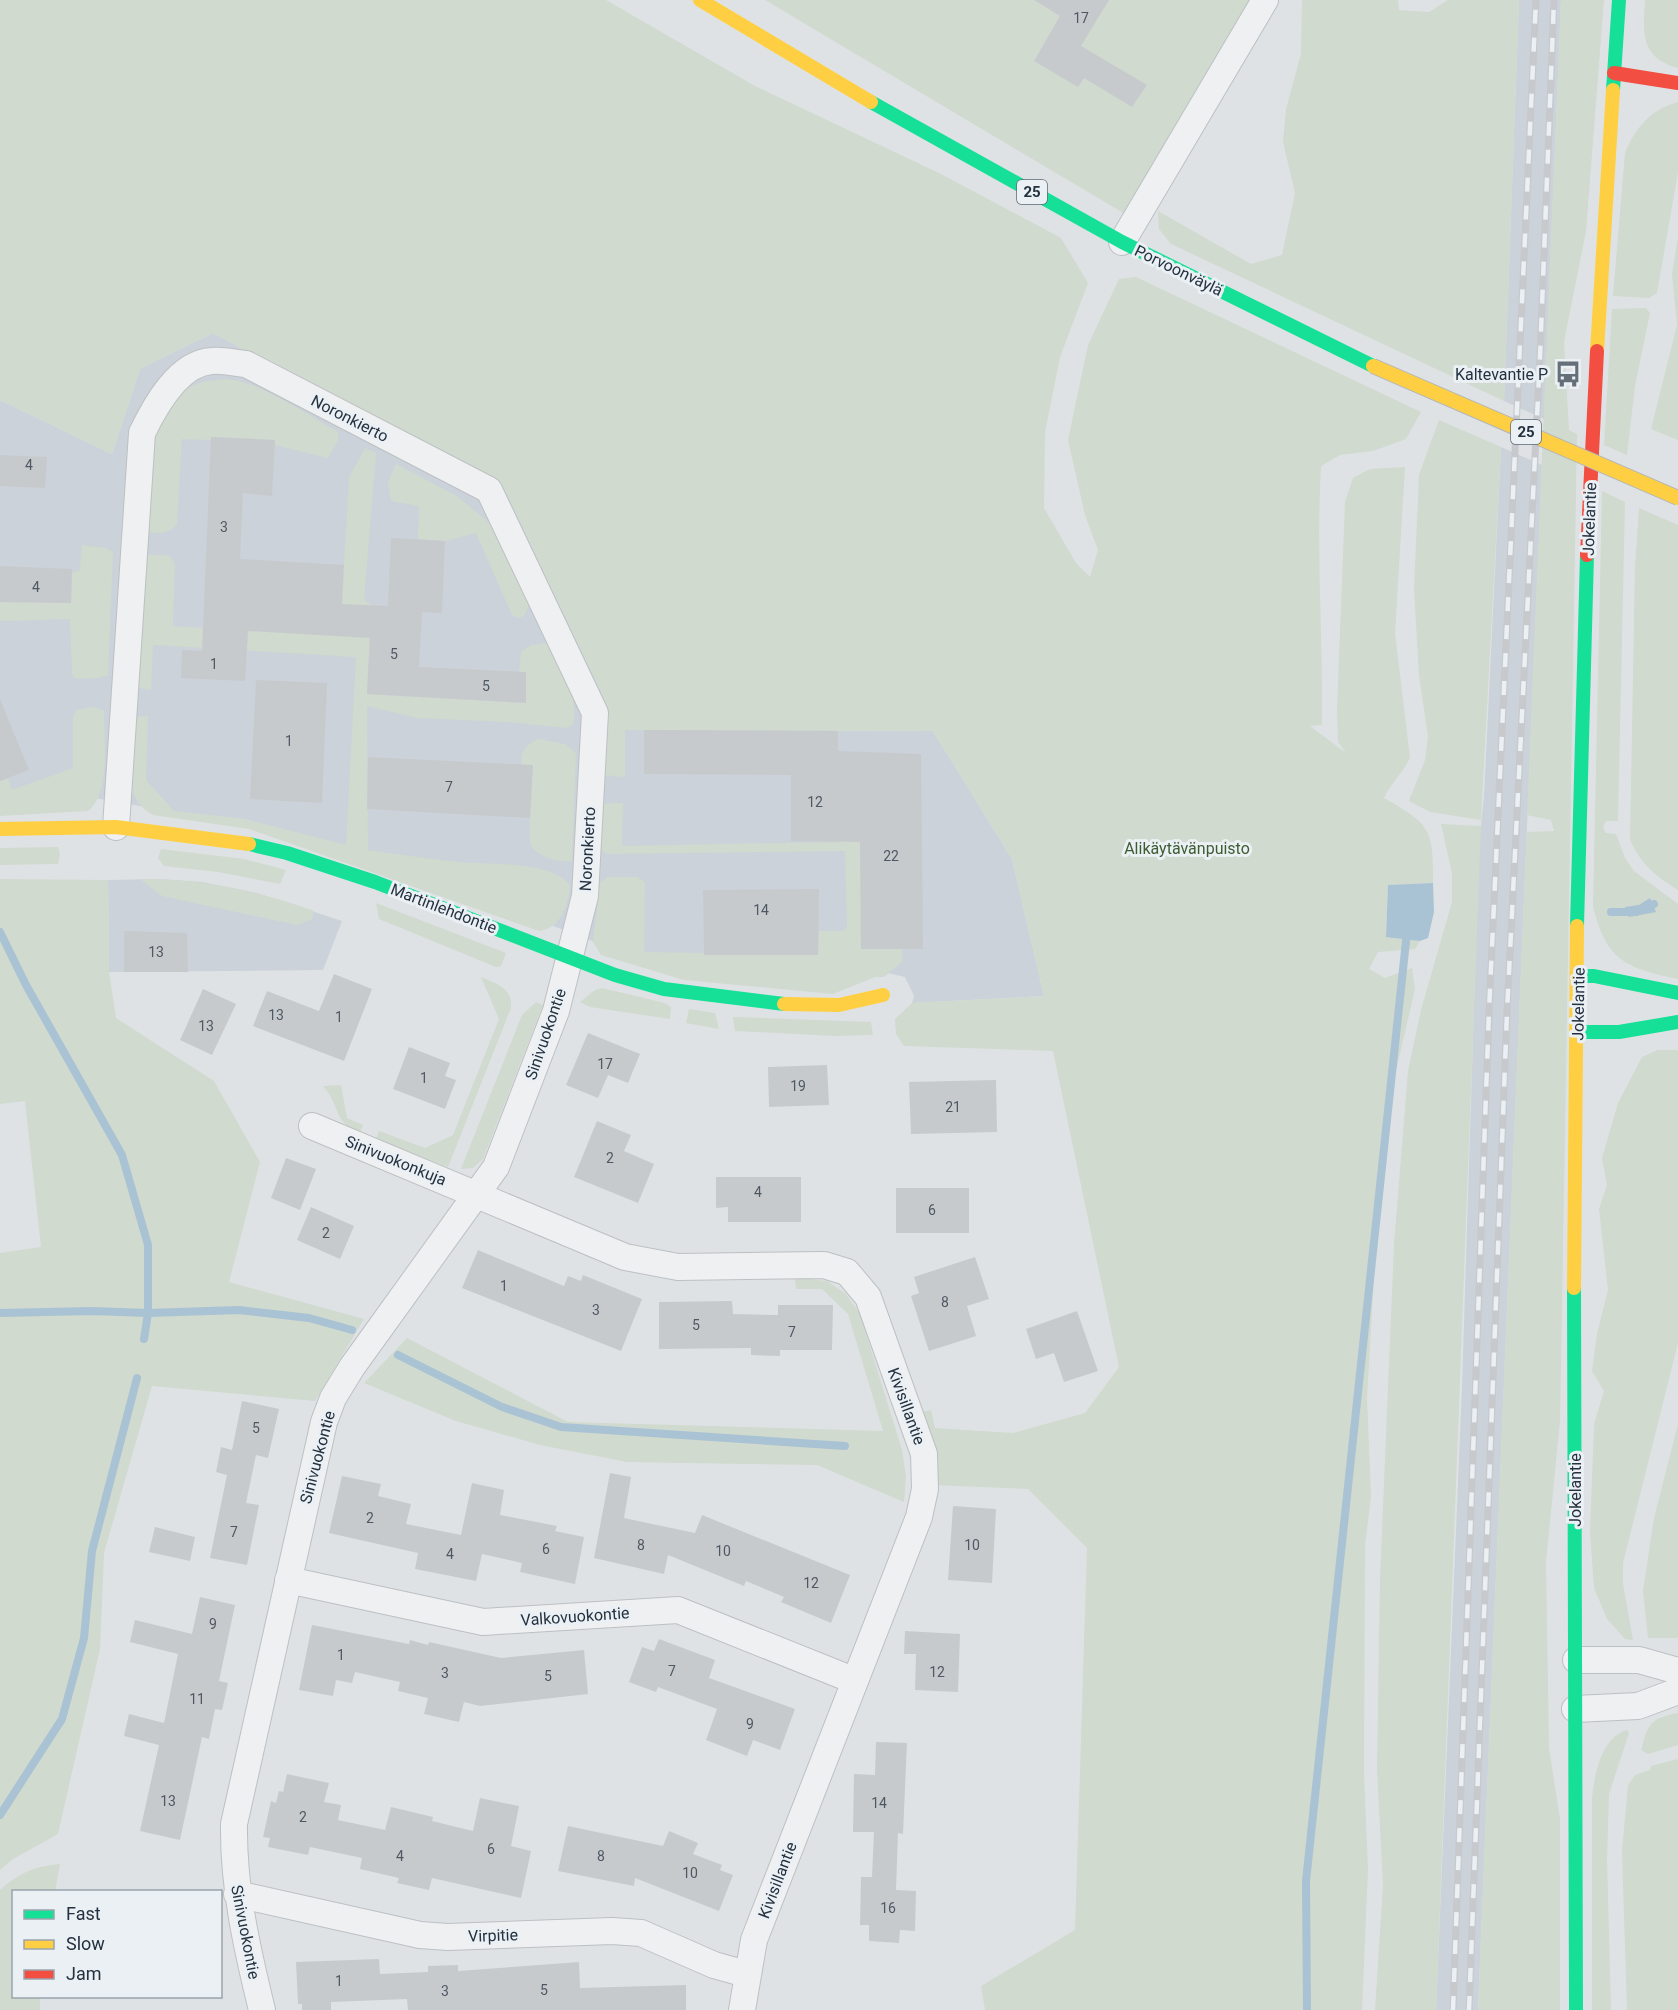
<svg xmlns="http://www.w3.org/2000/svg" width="1678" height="2010" font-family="Roboto,sans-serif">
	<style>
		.built { fill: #ccd2d9 }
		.green { fill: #d0dace }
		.water { fill: #a9c2d4 }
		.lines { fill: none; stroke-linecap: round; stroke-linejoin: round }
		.stream { stroke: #a9c2d4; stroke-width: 8 }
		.building { fill: #c7cacd }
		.street-casing { stroke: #bdc0c3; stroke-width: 28 }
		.street { stroke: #eef0f2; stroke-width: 26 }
		.fast { stroke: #16e098; stroke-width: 14 }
		.slow { stroke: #ffcf43; stroke-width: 14 }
		.jam { stroke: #f24e42; stroke-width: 14 }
		.rail-casing { stroke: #c7c9cc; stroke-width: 7 }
		.rail { stroke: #ebf0f5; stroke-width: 4.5; stroke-dasharray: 14; stroke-linecap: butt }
		.slow-bridge-casing { stroke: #b1b5ba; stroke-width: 16; stroke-linecap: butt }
		.slow-bridge { stroke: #ffcf43; stroke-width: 14 }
		.labels { text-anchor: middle; stroke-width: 6; stroke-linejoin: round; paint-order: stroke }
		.number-label { font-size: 14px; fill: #4e5863 }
		.shield { fill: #ebf0f5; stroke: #606a76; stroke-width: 1.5 }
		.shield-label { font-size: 15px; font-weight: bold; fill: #24313f }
		.street-label { font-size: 16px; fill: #24313f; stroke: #ebf0f5 }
		.poi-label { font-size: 16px; fill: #24313f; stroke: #ebf0f5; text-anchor: end }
		.park-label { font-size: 16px; fill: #3d5c30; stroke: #ebf0f5 }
	</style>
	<rect width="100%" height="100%" fill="#dfe2e5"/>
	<path class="built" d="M 1519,0 L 1561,0 L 1544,419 L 1504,401 Z
		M 213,333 L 505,490 L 609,709 L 839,731 L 933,731 L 1012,859 L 1044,996 L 912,1003 L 914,996 L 905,977 L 869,969 L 626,954 L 346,846 L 244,819 L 174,812 L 83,796 L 0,801 L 0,400 L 112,454 L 140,369 Z
		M 1501,447 L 1542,465 L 1478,2010 L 1436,2010 L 1462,1387 L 1479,846 L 1484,796 Z
		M 158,879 L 202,882 L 257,893 L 342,921 L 323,970 L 109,972 L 108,880 Z"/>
	<path class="green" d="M 0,0 L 606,0 L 755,86 L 941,174 L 1061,238 L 1088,283 L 1060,357 L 1045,432 L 1044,508 L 1076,563 L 1090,577 L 1098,550 L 1085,515 L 1068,440 L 1088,345 L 1119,279 L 1136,277 L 1421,412 L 1406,439 L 1373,451 L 1340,455 L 1321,466 C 1316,552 1323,639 1322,725 L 1310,726 L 1346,753 L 1338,742 L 1337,709 L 1345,502 L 1353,478 L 1370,469 L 1405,467 L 1395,633 L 1410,758 C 1402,774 1391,783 1384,798 C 1430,824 1434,829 1433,883 L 1388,885 L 1386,936 L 1420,941 L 1415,949 L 1378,952 L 1369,969 L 1385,978 L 1412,968 L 1415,989 L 1392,1088 L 1374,1276 L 1367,1398 L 1371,1496 L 1365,1546 L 1364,1774 L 1368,1869 L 1362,2010 L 985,2010 L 981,1986 L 1075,1930 L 1087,1548 L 1028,1489 L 933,1485 L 918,1413 L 931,1410 L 935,1428 L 1013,1433 L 1085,1413 L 1119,1367 L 1053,1051 L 904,1046 L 896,1034 L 895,1019 L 912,1003 L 1044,996 L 1012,859 L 933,731 L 625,730 L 625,777 L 604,775 L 605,721 L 609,709 L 505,490 L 213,333 L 140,369 L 112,454 L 0,400 Z
		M 765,0 L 1265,0 L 1125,214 Z
		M 1302,0 L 1398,0 L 1399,10 L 1429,12 L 1448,0 L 1519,0 L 1504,401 L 1171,244 L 1159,229 L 1158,211 L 1251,264 L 1282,255 L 1295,193 L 1283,142 L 1286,109 L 1301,54 Z
		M 1561,0 L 1604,0 L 1586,231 L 1564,342 L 1569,430 L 1577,434 L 1560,1421 L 1546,1562 L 1549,1748 L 1560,1819 L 1560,2010 L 1478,2010 L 1526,848 L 1527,832 L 1554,831 L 1551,820 L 1527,815 Z
		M 1645,0 L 1678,0 L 1678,68 C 1640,58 1643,33 1645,0 Z
		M 1678,102 L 1678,172 L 1657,293 L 1649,298 L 1613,296 L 1625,153 C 1635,128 1651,109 1678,102 Z
		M 1678,237 L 1678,440 L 1651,429 L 1677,325 L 1672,274 Z
		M 1646,308 L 1650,313 L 1635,386 L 1627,455 L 1604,445 L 1612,309 Z
		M 225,379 C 261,381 306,415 338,432 L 338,440 L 328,458 L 275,445 L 275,440 L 212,437 L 211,440 L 182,439 L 177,523 C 171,535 155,535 144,529 L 148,447 L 174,397 L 186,388 L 206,381 Z
		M 1439,420 L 1501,447 L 1481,820 L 1430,812 L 1409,801 L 1425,760 L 1428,737 L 1419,675 L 1414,589 L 1419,475 Z
		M 365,448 L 376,453 L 364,600 L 371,605 L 367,694 L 525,703 L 526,673 L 519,672 L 521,652 L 531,645 L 548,643 C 559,666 580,697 573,724 L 567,728 L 508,722 L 418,718 L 367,706 L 368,850 C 398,854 429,859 459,862 C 488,865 551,860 570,885 C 569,905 560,929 539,931 L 249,829 L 153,815 C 141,808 135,800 131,787 L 135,722 L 138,717 L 148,716 L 146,780 L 174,811 L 244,819 L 346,845 L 356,657 L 153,645 L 151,690 L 138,688 L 143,554 L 170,556 L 175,564 L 173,626 L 203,628 L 344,565 L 349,478 Z
		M 396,464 L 457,496 L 494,527 L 530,604 L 524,616 L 518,618 L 512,615 L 476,533 L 445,541 L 418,539 L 419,506 L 391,501 L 388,482 Z
		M 1602,491 L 1625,502 L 1618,821 L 1606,821 L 1603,827 L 1606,833 L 1616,834 L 1625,858 L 1634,871 L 1678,904 L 1678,979 C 1626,968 1606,961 1593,906 Z
		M 1639,508 L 1678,525 L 1678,890 C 1657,877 1639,863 1630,839 L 1635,566 Z
		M 82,545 L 106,548 L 113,552 L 108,675 L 99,678 L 75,679 L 72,674 L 70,619 L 0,621 L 0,602 L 71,603 L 72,573 L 80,570 Z
		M 91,707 L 104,710 C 104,738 111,793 88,811 L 0,816 L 0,781 L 8,779 L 12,790 L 73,768 L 73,716 L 77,710 Z
		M 538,739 L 565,744 L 576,753 L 572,861 C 555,862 541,858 530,845 L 530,818 L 521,765 L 522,754 L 528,745 Z
		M 860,764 L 861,948 L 902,949 L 902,962 L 884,977 L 875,977 L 833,994 L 684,980 L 601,955 L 593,942 L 600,882 L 608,877 L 637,877 L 645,882 L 644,952 L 818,955 L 819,931 L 842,931 L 847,928 L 845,851 L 608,854 L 602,851 L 602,804 L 623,803 L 622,846 L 837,842 Z
		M 1441,824 L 1481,826 L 1436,2010 L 1375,2010 L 1383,1885 L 1377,1769 L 1380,1579 L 1394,1244 L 1408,1071 L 1421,1010 L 1452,902 L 1452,873 Z
		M 58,847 L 60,854 L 58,864 L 0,865 L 0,848 Z
		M 161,849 L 244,859 L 286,870 L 280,884 L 218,872 L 164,866 L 158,858 Z
		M 0,879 L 108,880 L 109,972 L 116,1018 L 214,1081 L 260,1162 L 229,1282 L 364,1319 L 315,1401 L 152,1386 L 104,1553 L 100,1649 L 58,1834 L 13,1859 L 0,1870 L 0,1253 L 41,1247 L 25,1101 L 0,1104 Z
		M 140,879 C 200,878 258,891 314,911 L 312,919 L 297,925 L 162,896 Z
		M 376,903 L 506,953 L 501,966 L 496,967 L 379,919 Z
		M 481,977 C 497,984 513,988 511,1008 L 448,1167 L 376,1139 L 379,1131 L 425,1148 L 453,1135 L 499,1019 Z
		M 602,988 L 665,1003 L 671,1007 L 670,1019 L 590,1007 L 580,1002 L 595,990 Z
		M 536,1002 L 543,1005 L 483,1159 L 473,1168 L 461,1169 L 522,1015 Z
		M 689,1009 L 715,1013 L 719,1029 L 686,1023 Z
		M 733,1017 L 871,1022 L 873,1035 L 834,1036 L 735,1031 Z
		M 1658,1050 L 1678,1050 L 1678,1343 L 1623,1563 L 1623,1584 L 1633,1640 L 1625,1639 L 1607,1619 L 1594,1588 L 1590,1532 L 1594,1424 L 1604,1391 L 1592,1371 L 1597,1334 L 1608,1290 L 1599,1209 L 1607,1185 L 1602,1158 L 1618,1103 L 1642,1057 Z
		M 341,1085 L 347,1118 L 363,1125 L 360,1133 C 333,1123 340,1104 323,1086 Z
		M 795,1277 L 827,1281 L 846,1294 L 860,1314 L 902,1450 L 906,1476 L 904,1502 L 817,1465 L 627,1462 L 540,1445 L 456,1421 L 364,1383 L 407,1338 L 568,1422 L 883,1431 L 848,1314 L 822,1289 L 796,1289 Z
		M 1678,1424 L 1678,1638 L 1648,1638 L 1643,1591 L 1654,1518 Z
		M 1678,1713 L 1678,1745 L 1648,1754 L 1641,1750 C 1649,1722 1650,1719 1678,1713 Z
		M 1627,1730 L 1629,1733 L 1609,1794 L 1607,1859 L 1611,2010 L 1592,2010 L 1592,1798 C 1594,1777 1601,1737 1627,1730 Z
		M 1678,1759 L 1678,2010 L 1627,2010 L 1622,1851 L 1628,1785 L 1635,1775 L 1650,1770 L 1651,1766 Z
		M 60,1864 L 55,1891 L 14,1892 L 14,1996 L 40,1997 L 40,2010 L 0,2010 L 0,1890 C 19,1873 35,1866 60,1864 Z"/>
	<path class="water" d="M 1433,883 L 1434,912 L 1428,938 L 1420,941 L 1386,937 L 1388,885 Z
		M 1650,898 L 1656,912 L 1629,917 L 1625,907 L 1639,905 Z"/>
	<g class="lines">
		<path class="stream" d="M 1611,912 L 1636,912 L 1654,904
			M 0,932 L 26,985 L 122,1155 L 148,1245 L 148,1313 L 144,1339
			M 0,1313 L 92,1311 L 148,1313 L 239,1310 L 309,1318 L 352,1330
			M 398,1355 L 502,1407 L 561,1427 L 845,1446
			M 0,1815 L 62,1719 L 84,1638 L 92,1551 L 137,1378
			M 1307,2010 L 1306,1881 L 1407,932"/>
	</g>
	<path class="building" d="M 1034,0 L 1109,0 L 1081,46 L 1147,85 L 1132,107 L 1084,78 L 1078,87 L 1034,61 L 1060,16 Z
		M 211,437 L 275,440 L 272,496 L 243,493 L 240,559 L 344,565 L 342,604 L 388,606 L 391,538 L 445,541 L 442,613 L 422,612 L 419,667 L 526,672 L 526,703 L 367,694 L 370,638 L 248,631 L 245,681 L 181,678 L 182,650 L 202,651 Z
		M 0,455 L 47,457 L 45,488 L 0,486 Z
		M 0,566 L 72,569 L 71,603 L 0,602 Z
		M 256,680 L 327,683 L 322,803 L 250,799 Z
		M 0,699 L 29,770 L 0,781 Z
		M 644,730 L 838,731 L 838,751 L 921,754 L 923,949 L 861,949 L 860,842 L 791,841 L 791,775 L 644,774 Z
		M 368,757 L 533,765 L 530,818 L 367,809 Z
		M 819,889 L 818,955 L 704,955 L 703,890 Z
		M 124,931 L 187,933 L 188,972 L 124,972 Z
		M 334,974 L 372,989 L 344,1061 L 253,1026 L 267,991 L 319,1011 Z
		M 203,989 L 236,1004 L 212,1055 L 180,1040 Z
		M 588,1033 L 640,1054 L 628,1083 L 608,1075 L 598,1098 L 566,1085 Z
		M 409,1047 L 450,1063 L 445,1076 L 456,1080 L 445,1109 L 393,1089 Z
		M 827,1065 L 829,1105 L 769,1107 L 768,1067 Z
		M 996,1080 L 997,1132 L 911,1134 L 909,1082 Z
		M 597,1121 L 631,1135 L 624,1151 L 654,1164 L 638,1203 L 574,1177 Z
		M 286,1158 L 316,1169 L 300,1210 L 271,1198 Z
		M 716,1177 L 801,1177 L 801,1222 L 728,1222 L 728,1207 L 716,1208 Z
		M 896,1188 L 969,1188 L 969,1233 L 896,1233 Z
		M 311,1207 L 354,1226 L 340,1259 L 297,1240 Z
		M 478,1250 L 564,1286 L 568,1276 L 581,1281 L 583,1275 L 642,1299 L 621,1351 L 462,1288 Z
		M 975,1257 L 989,1299 L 967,1306 L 976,1336 L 929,1351 L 911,1296 L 919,1293 L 914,1277 Z
		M 732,1301 L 733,1314 L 778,1315 L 778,1305 L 833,1305 L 832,1350 L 780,1350 L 780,1356 L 751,1355 L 751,1348 L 659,1349 L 659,1302 Z
		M 1077,1311 L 1098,1371 L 1064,1382 L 1054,1353 L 1036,1359 L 1026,1329 Z
		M 242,1401 L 279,1409 L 268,1458 L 256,1455 L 246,1503 L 259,1505 L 247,1565 L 210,1558 L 227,1475 L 216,1472 L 221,1447 L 232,1450 Z
		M 610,1473 L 631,1477 L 624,1518 L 695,1533 L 702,1515 L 850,1575 L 831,1623 L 781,1602 L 784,1597 L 746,1581 L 744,1586 L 668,1555 L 664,1574 L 594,1558 Z
		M 342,1476 L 381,1484 L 378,1496 L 411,1504 L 406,1524 L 461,1535 L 472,1483 L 504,1490 L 500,1515 L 557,1526 L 555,1531 L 584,1537 L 575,1584 L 520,1572 L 522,1563 L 482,1554 L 476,1581 L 415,1569 L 418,1553 L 329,1533 Z
		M 953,1506 L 996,1509 L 992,1583 L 948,1580 Z
		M 155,1527 L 195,1537 L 190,1561 L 149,1552 Z
		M 200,1597 L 235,1605 L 219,1681 L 228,1683 L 222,1710 L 215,1709 L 209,1739 L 202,1737 L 180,1840 L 140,1831 L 159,1745 L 124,1736 L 129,1714 L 164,1723 L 178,1654 L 130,1642 L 135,1620 L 192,1634 Z
		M 312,1625 L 409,1644 L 410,1640 L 428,1645 L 429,1642 L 501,1658 L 584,1650 L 588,1694 L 480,1706 L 464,1702 L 459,1722 L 424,1714 L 428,1698 L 398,1691 L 400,1682 L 355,1672 L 352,1683 L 336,1680 L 333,1696 L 299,1690 Z
		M 905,1631 L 960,1634 L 958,1692 L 915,1690 L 916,1654 L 904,1654 Z
		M 659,1639 L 715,1660 L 709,1678 L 795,1709 L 780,1750 L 753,1740 L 747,1756 L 706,1740 L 717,1709 L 658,1687 L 656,1692 L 629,1682 L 642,1647 L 654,1651 Z
		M 876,1742 L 907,1743 L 903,1834 L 898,1833 L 896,1890 L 916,1891 L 915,1931 L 900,1930 L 899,1943 L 869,1941 L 869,1925 L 860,1925 L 861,1877 L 872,1877 L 874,1832 L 853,1832 L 854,1774 L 875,1775 Z
		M 287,1774 L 329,1783 L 324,1802 L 341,1805 L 338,1820 L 385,1830 L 391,1807 L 433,1817 L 432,1821 L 473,1831 L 480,1798 L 519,1806 L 511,1846 L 531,1851 L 521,1898 L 432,1878 L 429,1890 L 397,1883 L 399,1878 L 360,1869 L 362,1858 L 310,1847 L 308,1855 L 268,1847 L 270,1838 L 263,1837 L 271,1801 L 276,1803 L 279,1791 L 283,1792 Z
		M 568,1826 L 663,1846 L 669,1831 L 698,1843 L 693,1854 L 722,1865 L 720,1870 L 733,1875 L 719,1911 L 635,1878 L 634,1886 L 558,1871 Z
		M 379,1959 L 380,1974 L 428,1972 L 428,1966 L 458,1965 L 458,1971 L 579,1962 L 580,1988 L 686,1985 L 686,2010 L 408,2010 L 407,1999 L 331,2002 L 331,2010 L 302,2010 L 302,2004 L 298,2004 L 296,1962 Z"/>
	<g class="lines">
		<g class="street-casing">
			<path id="street" d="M 1122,242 L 1265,0
				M 116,827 L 142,433 C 155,406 178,363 212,361 C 223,360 235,363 246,364 L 489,490 L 595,713 L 585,896 L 556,1011 L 496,1167 L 352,1367 L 333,1398 L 324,1422 L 234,1824 C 233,1887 247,1949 262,2010
				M 312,1126 L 625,1257 L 678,1267 L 824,1265 L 847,1272 L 868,1297 L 924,1454 L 925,1489 L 919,1517 L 754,1940 L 742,2010
				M 288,1580 L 483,1622 L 678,1610 L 853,1680
				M 1576,1660 L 1639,1660 L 1678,1671
				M 1575,1709 L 1638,1706 L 1678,1691
				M 237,1894 L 420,1935 L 448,1937 L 612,1931 L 641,1933 L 714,1965 L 746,1974"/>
		</g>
		<use href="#street" class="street"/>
		<path class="fast" d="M 1613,90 L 1619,0
			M 871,102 L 1122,242 L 1373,366
			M 249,844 L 287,853 L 375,882 L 615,975 L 664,989 L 784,1004
			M 1577,926 L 1587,555
			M 1578,976 L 1594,976 L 1678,993
			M 1577,1032 L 1619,1032 L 1678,1022
			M 1574,1288 L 1576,2010"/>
		<path class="slow" d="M 700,0 L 871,102
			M 1597,351 L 1613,90
			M 0,829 L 116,827 L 249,844
			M 784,1004 L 839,1005 L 883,995
			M 1574,1288 L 1577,926"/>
		<path class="jam" d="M 1614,73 L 1678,83
			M 1587,555 L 1597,351"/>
		<g class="rail-casing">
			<path id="rail" d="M 1453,2010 L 1489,1011 L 1536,0
				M 1469,2010 L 1507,1012 L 1540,357 L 1554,0"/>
		</g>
		<use href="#rail" class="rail"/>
		<g class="slow-bridge-casing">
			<path id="slow-bridge" d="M 1373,366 L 1678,498"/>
		</g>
		<use href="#slow-bridge" class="slow-bridge"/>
	</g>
	<defs>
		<g id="bus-bare" transform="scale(2.07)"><path d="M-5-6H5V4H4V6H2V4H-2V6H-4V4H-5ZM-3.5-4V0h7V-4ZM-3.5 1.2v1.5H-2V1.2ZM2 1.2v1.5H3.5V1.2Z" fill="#656f79" stroke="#ebf0f5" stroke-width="2.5" paint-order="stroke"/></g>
	</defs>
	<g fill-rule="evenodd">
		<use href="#bus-bare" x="1568" y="374"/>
	</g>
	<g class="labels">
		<g class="number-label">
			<text x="1081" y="23">17</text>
			<text x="29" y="470">4</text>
			<text x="224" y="532">3</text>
			<text x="36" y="592">4</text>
			<text x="394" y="659">5</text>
			<text x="214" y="669">1</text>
			<text x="486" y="691">5</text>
			<text x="289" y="746">1</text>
			<text x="449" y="792">7</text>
			<text x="815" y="807">12</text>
			<text x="891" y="861">22</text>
			<text x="761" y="915">14</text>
			<text x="156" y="957">13</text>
			<text x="276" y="1020">13</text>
			<text x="339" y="1022">1</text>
			<text x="206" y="1031">13</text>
			<text x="605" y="1069">17</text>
			<text x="424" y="1083">1</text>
			<text x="798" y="1091">19</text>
			<text x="953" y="1112">21</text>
			<text x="610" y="1163">2</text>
			<text x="758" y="1197">4</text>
			<text x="932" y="1215">6</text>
			<text x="326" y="1238">2</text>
			<text x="504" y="1291">1</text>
			<text x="945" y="1307">8</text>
			<text x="596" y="1315">3</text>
			<text x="696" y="1330">5</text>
			<text x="792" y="1337">7</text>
			<text x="256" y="1433">5</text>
			<text x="370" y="1523">2</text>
			<text x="234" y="1537">7</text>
			<text x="641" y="1550">8</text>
			<text x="972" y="1550">10</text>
			<text x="546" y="1554">6</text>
			<text x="723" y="1556">10</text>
			<text x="450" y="1559">4</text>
			<text x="811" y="1588">12</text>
			<text x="213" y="1629">9</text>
			<text x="341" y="1660">1</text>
			<text x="672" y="1676">7</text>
			<text x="937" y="1677">12</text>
			<text x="445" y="1678">3</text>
			<text x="548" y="1681">5</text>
			<text x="197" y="1704">11</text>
			<text x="750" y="1729">9</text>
			<text x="168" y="1806">13</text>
			<text x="879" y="1808">14</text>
			<text x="303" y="1822">2</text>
			<text x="491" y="1854">6</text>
			<text x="400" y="1861">4</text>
			<text x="601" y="1861">8</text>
			<text x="690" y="1878">10</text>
			<text x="888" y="1913">16</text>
			<text x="339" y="1986">1</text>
			<text x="544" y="1995">5</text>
			<text x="445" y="1996">3</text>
		</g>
		<g class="shield">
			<rect x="1017" y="180" width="30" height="24" rx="4.5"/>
			<rect x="1511" y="420" width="30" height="24" rx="4.5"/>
		</g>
		<g class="shield-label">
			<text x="1032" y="197">25</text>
			<text x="1526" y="437">25</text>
		</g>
		<g class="street-label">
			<text transform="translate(1179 270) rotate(26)" y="6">Porvoonväylä</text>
			<text transform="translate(350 418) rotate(27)" y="6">Noronkierto</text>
			<text transform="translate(1589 519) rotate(-88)" y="6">Jokelantie</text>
			<text transform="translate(587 849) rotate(-87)" y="6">Noronkierto</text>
			<text transform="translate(444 908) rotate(21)" y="6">Martinlehdontie</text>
			<text transform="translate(1578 1004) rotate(-89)" y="6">Jokelantie</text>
			<text transform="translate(545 1034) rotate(-71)" y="6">Sinivuokontie</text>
			<text transform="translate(396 1160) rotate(22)" y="6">Sinivuokonkuja</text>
			<text transform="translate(907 1406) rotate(70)" y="6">Kivisillantie</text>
			<text transform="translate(317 1457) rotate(-75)" y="6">Sinivuokontie</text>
			<text transform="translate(1575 1490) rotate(-90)" y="6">Jokelantie</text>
			<text transform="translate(575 1616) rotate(-4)" y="6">Valkovuokontie</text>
			<text transform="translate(777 1880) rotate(-69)" y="6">Kivisillantie</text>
			<text transform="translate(246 1932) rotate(79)" y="6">Sinivuokontie</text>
			<text transform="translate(493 1935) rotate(-2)" y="6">Virpitie</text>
		</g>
		<g class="poi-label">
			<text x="1548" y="380">Kaltevantie P</text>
		</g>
		<g class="park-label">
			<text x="1187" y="854">Alikäytävänpuisto</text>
		</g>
	</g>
	<rect x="12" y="1890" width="210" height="108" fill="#ebf0f5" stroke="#9ba4ac" stroke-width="1.5"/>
	<rect x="24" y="1910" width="30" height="9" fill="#16e098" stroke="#9ba4ac" stroke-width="1.5"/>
	<text x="66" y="1920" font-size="18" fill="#24313f">Fast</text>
	<rect x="24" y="1940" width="30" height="9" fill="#ffcf43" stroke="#9ba4ac" stroke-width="1.5"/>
	<text x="66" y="1950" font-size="18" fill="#24313f">Slow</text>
	<rect x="24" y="1970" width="30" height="9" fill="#f24e42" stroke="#9ba4ac" stroke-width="1.5"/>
	<text x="66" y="1980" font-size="18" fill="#24313f">Jam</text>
</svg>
